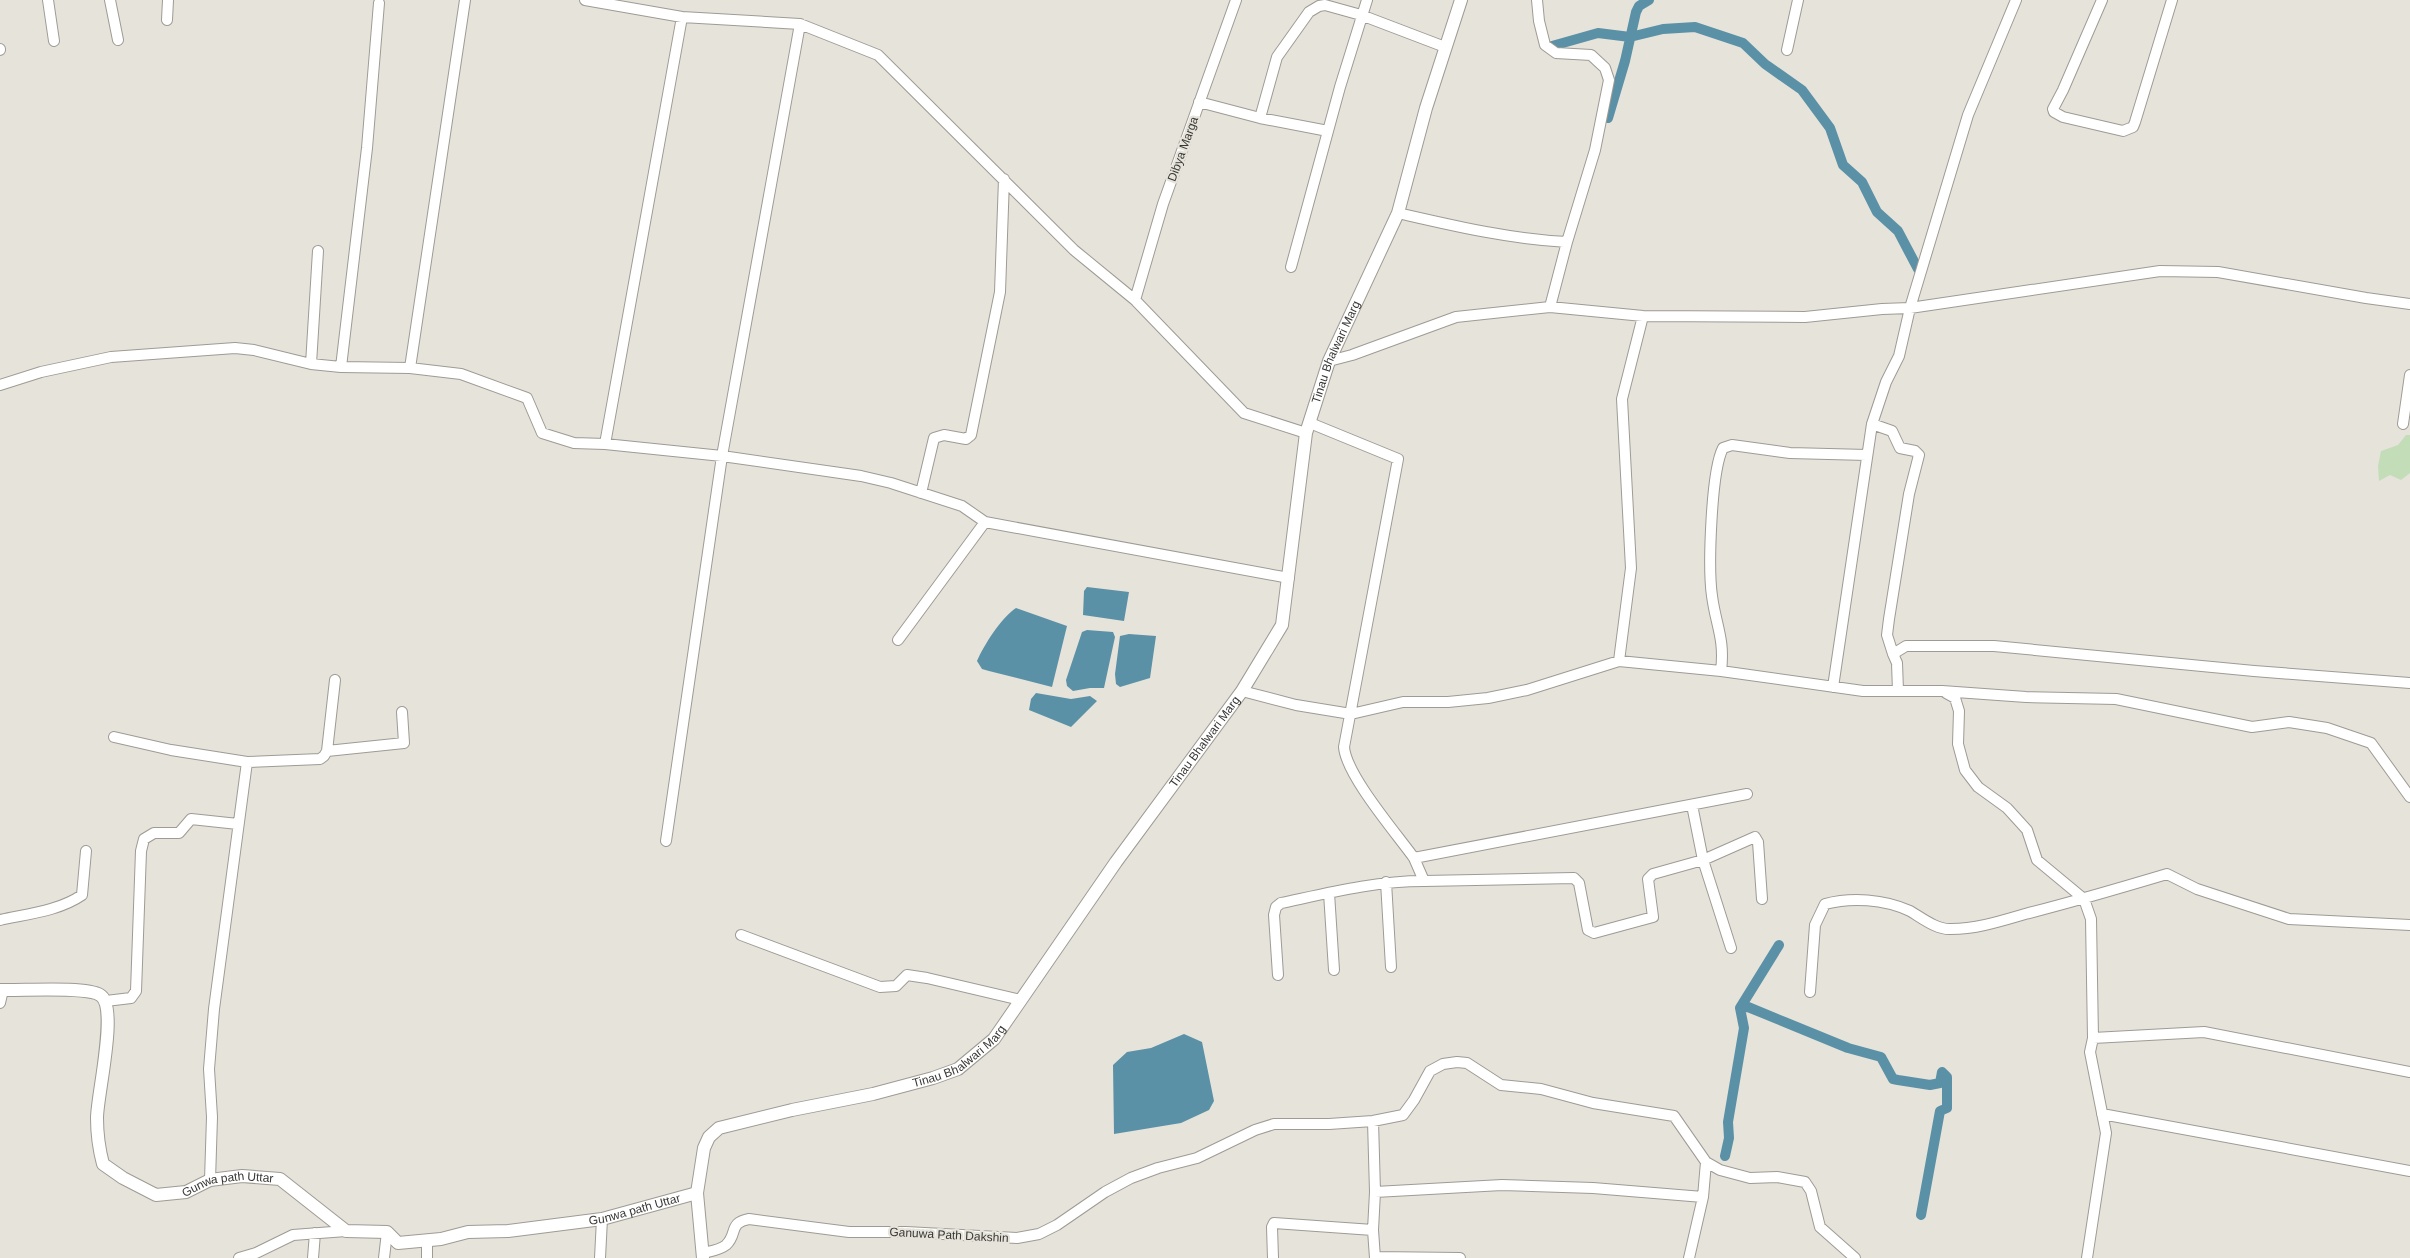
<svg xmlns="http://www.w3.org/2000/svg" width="2410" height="1258" font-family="Helvetica,sans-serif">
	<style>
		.green { fill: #c4ddb9 }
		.water { fill: #5b91a6 }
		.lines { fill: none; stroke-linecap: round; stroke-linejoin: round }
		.canal { stroke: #5b91a6; stroke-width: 10 }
		.minor-casing { stroke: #9f9b94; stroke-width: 12 }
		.tertiary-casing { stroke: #9f9b94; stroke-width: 14 }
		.minor { stroke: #fff; stroke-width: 10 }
		.tertiary { stroke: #fff; stroke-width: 12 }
		.labels { text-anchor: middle; stroke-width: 4.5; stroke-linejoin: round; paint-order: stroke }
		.street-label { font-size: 12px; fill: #383734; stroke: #e6e3db }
	</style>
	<rect width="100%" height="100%" fill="#e6e3db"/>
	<path class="green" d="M 2406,435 L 2410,435 L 2410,473 L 2401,480 L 2390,475 L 2379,481 L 2378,466 L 2381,451 L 2398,445 Z"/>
	<path class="water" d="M 1087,587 L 1129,592 L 1124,621 L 1083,615 L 1084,591 Z
		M 1016,608 L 1067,626 L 1052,687 L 989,671 L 982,669 L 977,661 C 984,645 1001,618 1016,608 Z
		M 1087,630 L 1113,632 L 1115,637 L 1104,688 L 1090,688 L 1073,691 L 1067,686 L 1066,680 L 1082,632 Z
		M 1129,634 L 1156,636 L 1150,678 L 1120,687 L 1116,684 L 1115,674 L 1120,636 Z
		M 1036,693 L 1071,699 L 1090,696 L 1097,701 L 1071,727 L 1029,710 L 1031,699 Z
		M 1184,1034 L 1202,1042 L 1214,1101 L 1209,1110 L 1181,1123 L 1114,1134 L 1113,1065 L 1127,1052 L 1151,1048 Z"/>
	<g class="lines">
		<path class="canal" d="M 1552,46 L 1598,33 L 1630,37 L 1663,29 L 1695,27 L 1743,43 L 1765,64 L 1802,90 L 1830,128 L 1843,165 L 1862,182 L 1877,212 L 1898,231 L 1918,269
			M 1608,118 L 1625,61 L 1636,12 L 1639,6 L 1649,0
			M 1740,1008 L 1748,1007 L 1848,1048 L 1881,1057 L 1893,1079 L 1898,1080 L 1930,1085 L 1940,1083 L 1942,1072 L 1947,1077 L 1947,1108 L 1940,1111 L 1921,1215
			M 1725,1156 L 1729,1138 L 1728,1122 L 1744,1028 L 1740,1008 L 1779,945"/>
		<g class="minor-casing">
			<path id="minor" d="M 48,0 L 54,41
				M 110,0 L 118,40
				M 585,0 L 682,17 L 800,24 L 878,55 L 1074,250 L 1135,300 L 1244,413 L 1306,433
				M 1537,0 L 1539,21 L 1545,45 L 1556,53 L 1591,55 L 1605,68 L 1609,80 L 1595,150 L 1567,242 L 1550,307
				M 2102,0 L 2063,90 L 2053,109 L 2054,112 L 2063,117 L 2123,131 L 2133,127 L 2135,122 L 2172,0
				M 167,20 L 168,0
				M 0,49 L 0,50
				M 1787,50 L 1798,0
				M 1199,102 L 1260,118 L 1328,131
				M 1260,118 L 1277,57 L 1309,12 L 1319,6 L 1325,5 L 1361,15 L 1445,47
				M 1398,213 C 1455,226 1509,239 1567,242
				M 1291,267 L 1340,87 L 1367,0
				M 1135,300 L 1163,204 L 1236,0
				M 1329,361 L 1352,355 L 1456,317 L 1550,307 L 1643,316 L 1805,317 L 1882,309 L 1910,308 L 2160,271 L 2218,272 L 2366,298 L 2410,304
				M 311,364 L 318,251
				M 341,367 L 367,148 L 379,3
				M 410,368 L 465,0
				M 0,385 L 41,372 L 111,357 L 235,348 L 254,350 L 311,364 L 341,367 L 410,368 L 461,374 L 527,398 L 542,433 L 574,443 L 605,444 L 722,456 L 861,476 L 891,483 L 962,506 L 985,522 L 1289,578
				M 1310,423 L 1398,459 L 1344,747 C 1346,775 1396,833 1414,858 L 1747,794
				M 1872,424 L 1892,431 L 1900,448 L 1915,451 L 1919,455 L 1909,494 L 1889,619 L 1887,635 L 1893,654
				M 2403,424 L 2410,375
				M 605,444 L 682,17
				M 921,493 L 934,438 L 944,435 L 966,439 L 971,435 L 1000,292 L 1004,179
				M 898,640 L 985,522
				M 1619,661 L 1631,568 L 1622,399 L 1643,316
				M 1721,671 C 1725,639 1716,626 1712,596 C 1708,568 1711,471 1723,448 L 1732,445 L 1790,453 L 1867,455
				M 1833,687 L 1872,424 L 1886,382 L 1899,356 L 1910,308 L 1968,115 L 2016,0
				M 1242,691 L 1296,705 L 1351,714 L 1403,702 L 1448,702 L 1488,698 L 1527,690 L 1619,661 L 1721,671 L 1863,691 L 1942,691 L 2026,697 L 2116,699 L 2252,727 L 2289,722 L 2327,728 L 2371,743 L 2410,797
				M 1898,691 L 1897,663 L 1893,654 L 1906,646 L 1994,646 L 2254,671 L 2410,683
				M 1946,693 L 1955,698 L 1959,711 L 1958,744 L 1965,770 L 1978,787 L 2007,808 L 2027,830 L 2037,860 L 2084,899 L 2091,919 L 2093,1038 L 2090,1052 L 2106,1133 L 2087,1258
				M 114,737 L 171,750 L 247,762 L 320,759 L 324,756 L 327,751 L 335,680
				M 327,751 L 404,743 L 402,712
				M 1692,805 L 1703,860 L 1731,948
				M 666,841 L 722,456 L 800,24
				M 1424,881 L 1574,878 L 1579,883 L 1588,930 L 1594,933 L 1653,917 L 1648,879 L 1653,874 L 1703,860 L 1755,837 L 1758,842 L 1762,899
				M 1386,882 L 1391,967
				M 1329,893 L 1334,970
				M 0,920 C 27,914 59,911 82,895 L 86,851
				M 741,935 L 880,987 L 896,986 L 907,975 L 927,978 L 1021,1000
				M 1278,975 L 1274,915 L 1276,907 L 1281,903 C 1328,893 1375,881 1424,881 L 1414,858
				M 1810,992 L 1815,925 L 1825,904 C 1851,897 1884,899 1910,911 C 1922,918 1937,930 1951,929 C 1976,929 2001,921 2025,914 C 2073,902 2120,888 2167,874 L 2197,889 L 2289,919 L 2410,925
				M 106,1001 L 131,998 L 136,991 L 141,851 L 144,839 L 154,833 L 179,833 L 191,819 L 238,824
				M 0,1003 L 3,990
				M 2093,1038 L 2204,1032 L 2410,1072
				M 2102,1114 L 2410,1171
				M 1373,1121 L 1375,1192 L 1373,1230 L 1375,1258
				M 210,1180 L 212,1117 L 209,1069 L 214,1009 L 247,762
				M 1375,1192 L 1502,1185 L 1593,1188 L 1703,1197
				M 427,1241 L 427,1258
				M 703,1253 C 711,1251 720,1250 726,1245 C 738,1234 728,1223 749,1219 L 849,1232 L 906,1232 L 1017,1238 L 1039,1234 L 1057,1225 L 1105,1192 L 1131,1178 L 1158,1168 L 1197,1158 L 1255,1130 L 1274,1124 L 1329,1124 L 1373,1121 L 1403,1115 L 1414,1100 L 1430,1071 L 1443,1064 L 1457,1062 L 1467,1063 L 1501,1085 L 1541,1089 L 1593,1103 L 1674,1116 L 1706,1162 L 1720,1170 L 1750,1178 L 1777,1177 L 1805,1182 L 1811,1191 L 1820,1227 L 1855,1258
				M 1375,1257 L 1460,1258
				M 239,1258 L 256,1253 L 293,1235 L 346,1231
				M 313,1258 L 315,1233
				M 384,1258 L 387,1232
				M 600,1258 L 602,1219
				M 1273,1258 L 1272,1227 L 1274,1223 L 1373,1230
				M 1689,1258 L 1703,1197 L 1706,1162"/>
		</g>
		<g class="tertiary-casing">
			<g id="tertiary">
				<path id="s1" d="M 0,990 C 20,991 85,986 100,995 C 119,1006 97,1095 97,1118 C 97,1134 99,1149 103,1164 L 123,1178 L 156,1195 L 186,1192 L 210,1180 L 242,1176 L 280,1179 L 346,1231 L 387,1232 L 398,1243 L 441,1239 L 468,1232 L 508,1231 L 602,1219 L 697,1193"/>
				<path id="s2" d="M 703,1258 L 697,1193 L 704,1148 L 709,1137 L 719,1128 L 792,1110 L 873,1094 L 933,1078 L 958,1069 L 994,1039 L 1116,862 L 1242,691 L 1282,625 L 1306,433 L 1329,361 L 1398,213 L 1426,108 L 1461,0"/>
			</g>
		</g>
		<use href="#minor" class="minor"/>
		<use href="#tertiary" class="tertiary"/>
	</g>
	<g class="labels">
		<g class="street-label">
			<text transform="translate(1183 149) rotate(-70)" y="4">Dibya Marga</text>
			<text dy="4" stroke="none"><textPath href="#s2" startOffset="1214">Tinau Bhalwari Marg</textPath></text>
			<text dy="4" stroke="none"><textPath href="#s2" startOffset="794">Tinau Bhalwari Marg</textPath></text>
			<text dy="4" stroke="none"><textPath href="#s2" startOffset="390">Tinau Bhalwari Marg</textPath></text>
			<text dy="4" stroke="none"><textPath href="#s1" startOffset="408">Gunwa path Uttar</textPath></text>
			<text dy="4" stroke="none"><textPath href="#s1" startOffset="842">Gunwa path Uttar</textPath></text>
			<text transform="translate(949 1235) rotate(3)" y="4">Ganuwa Path Dakshin</text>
		</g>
	</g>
</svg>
